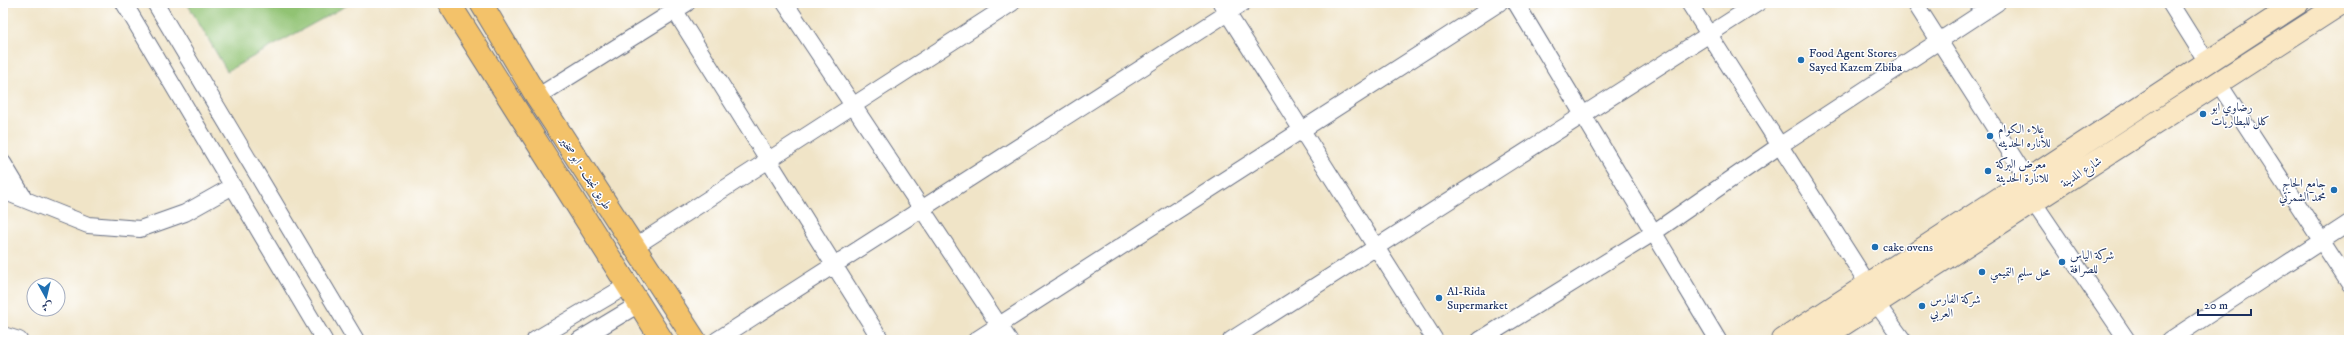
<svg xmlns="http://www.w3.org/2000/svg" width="2352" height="343" font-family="'IM FELL DW Pica',Amiri,serif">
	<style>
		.green { fill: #91c373; stroke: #567968 }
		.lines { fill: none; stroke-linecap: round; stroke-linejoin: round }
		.minor-casing { stroke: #666e83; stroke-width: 18 }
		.secondary-casing { stroke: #666e83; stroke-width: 24 }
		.trunk-casing { stroke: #666e83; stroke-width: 24 }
		.minor { stroke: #fff; stroke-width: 16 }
		.secondary { stroke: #fae7c3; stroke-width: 22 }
		.trunk { stroke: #f3c26a; stroke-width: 22 }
		.poi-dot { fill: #1f6fb2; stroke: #fff; stroke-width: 1.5 }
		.labels { text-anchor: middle; stroke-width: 3; stroke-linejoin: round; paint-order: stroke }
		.poi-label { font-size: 12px; fill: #1b2f5e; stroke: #fff; text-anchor: start }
		.street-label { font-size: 12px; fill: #1b2f5e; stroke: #fff }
	</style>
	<rect width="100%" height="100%" fill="#fff"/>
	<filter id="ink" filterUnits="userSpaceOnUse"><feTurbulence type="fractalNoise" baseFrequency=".025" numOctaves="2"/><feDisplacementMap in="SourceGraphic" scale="8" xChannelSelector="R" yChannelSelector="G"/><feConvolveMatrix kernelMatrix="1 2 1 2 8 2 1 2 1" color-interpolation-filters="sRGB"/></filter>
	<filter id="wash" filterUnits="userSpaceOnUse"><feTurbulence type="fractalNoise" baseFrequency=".012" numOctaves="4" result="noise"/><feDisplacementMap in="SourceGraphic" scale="16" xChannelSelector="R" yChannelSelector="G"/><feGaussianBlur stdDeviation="0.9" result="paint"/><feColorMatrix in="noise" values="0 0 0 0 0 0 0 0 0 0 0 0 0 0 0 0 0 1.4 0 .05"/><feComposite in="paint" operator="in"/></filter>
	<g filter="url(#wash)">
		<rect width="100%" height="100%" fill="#f0e4c7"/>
		<path class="green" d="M 187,3 L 351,3 L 227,71 Z"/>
	</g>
	<g filter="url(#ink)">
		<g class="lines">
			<g class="minor-casing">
				<path id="minor" d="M 124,3 L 324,340
					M 155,3 L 356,340
					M 670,3 L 881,340
					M 785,3 L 1009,340
					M 1221,3 L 1435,340
					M 1516,3 L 1718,340
					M 1689,3 L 1868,284
					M 1915,3 L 2028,180
					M 2170,3 L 2207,62
					M 2219,84 L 2349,283
					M 537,97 L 687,3
					M 3,163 L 24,198
					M 3,191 L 88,225 L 140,229 L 185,213 L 233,186
					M 2034,203 L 2127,340
					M 634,247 L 1012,3
					M 1876,303 L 1903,340
					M 3,335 L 19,340
					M 535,340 L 628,285
					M 579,340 L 639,304
					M 717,340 L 1243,3
					M 976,340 L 1499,3
					M 1231,340 L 1758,3
					M 1480,340 L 1653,233 L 1779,146 L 1997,3
					M 2170,340 L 2349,223"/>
			</g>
			<g class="secondary-casing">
				<path id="secondary" d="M 1783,340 L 2298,3
					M 1819,340 L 2342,3"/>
			</g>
			<g class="trunk-casing">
				<path id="trunk" d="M 449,3 L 662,340
					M 481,3 L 537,97 L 695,340"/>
			</g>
			<use href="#minor" class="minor"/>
			<use href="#secondary" class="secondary"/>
			<use href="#trunk" class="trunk"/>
		</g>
	</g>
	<g class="poi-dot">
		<circle cx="1801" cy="60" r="4"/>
		<circle cx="2203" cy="114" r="4"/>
		<circle cx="1990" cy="136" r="4"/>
		<circle cx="1988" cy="171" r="4"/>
		<circle cx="2334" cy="190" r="4"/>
		<circle cx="1875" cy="247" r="4"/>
		<circle cx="2062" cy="262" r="4"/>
		<circle cx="1982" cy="272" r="4"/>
		<circle cx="1439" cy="298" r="4"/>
		<circle cx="1922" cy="306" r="4"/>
	</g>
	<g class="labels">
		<g class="poi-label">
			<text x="1809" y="57">Food Agent Stores<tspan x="1809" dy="14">Sayed Kazem Zbiba</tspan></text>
			<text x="2211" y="111">رضاوي ابو<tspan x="2211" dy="14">كلل للبطاريات</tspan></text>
			<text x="1998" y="133">علاء الكوام<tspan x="1998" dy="14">للأناره الحديثه</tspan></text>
			<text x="1996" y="168">معرض البركة<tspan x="1996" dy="14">للانارة الحديثة</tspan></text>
			<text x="2326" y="187" text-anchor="end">جامع الحاج<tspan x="2326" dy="14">محمد الشمرتي</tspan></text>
			<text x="1883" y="251">cake ovens</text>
			<text x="2070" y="259">شركة الياس<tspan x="2070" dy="14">للصرافة</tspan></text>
			<text x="1990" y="276">محل سليم التميمي</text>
			<text x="1447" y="295">Al-Rida<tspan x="1447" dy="14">Supermarket</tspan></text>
			<text x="1930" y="303">شركة الفارس<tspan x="1930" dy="14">العربي</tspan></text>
		</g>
		<g class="street-label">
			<text transform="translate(2081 172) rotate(-33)" y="4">شارع المدينة</text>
			<text transform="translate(586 173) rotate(57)" y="4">طريق نجف - ابو صخير</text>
		</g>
	</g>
	<rect width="2352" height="343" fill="none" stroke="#fff" stroke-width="16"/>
	<g transform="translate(46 297) rotate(172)"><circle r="19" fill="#ffffff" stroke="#a4acbf"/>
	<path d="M0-3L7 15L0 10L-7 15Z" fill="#1f6fb2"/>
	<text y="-6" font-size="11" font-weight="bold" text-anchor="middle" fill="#1b2f5e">ش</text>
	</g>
	<path d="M2198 309v6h53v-6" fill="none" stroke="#1b2f5e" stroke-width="2"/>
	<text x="2204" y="309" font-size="12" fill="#1b2f5e" stroke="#ffffff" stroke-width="3" paint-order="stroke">20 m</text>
</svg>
